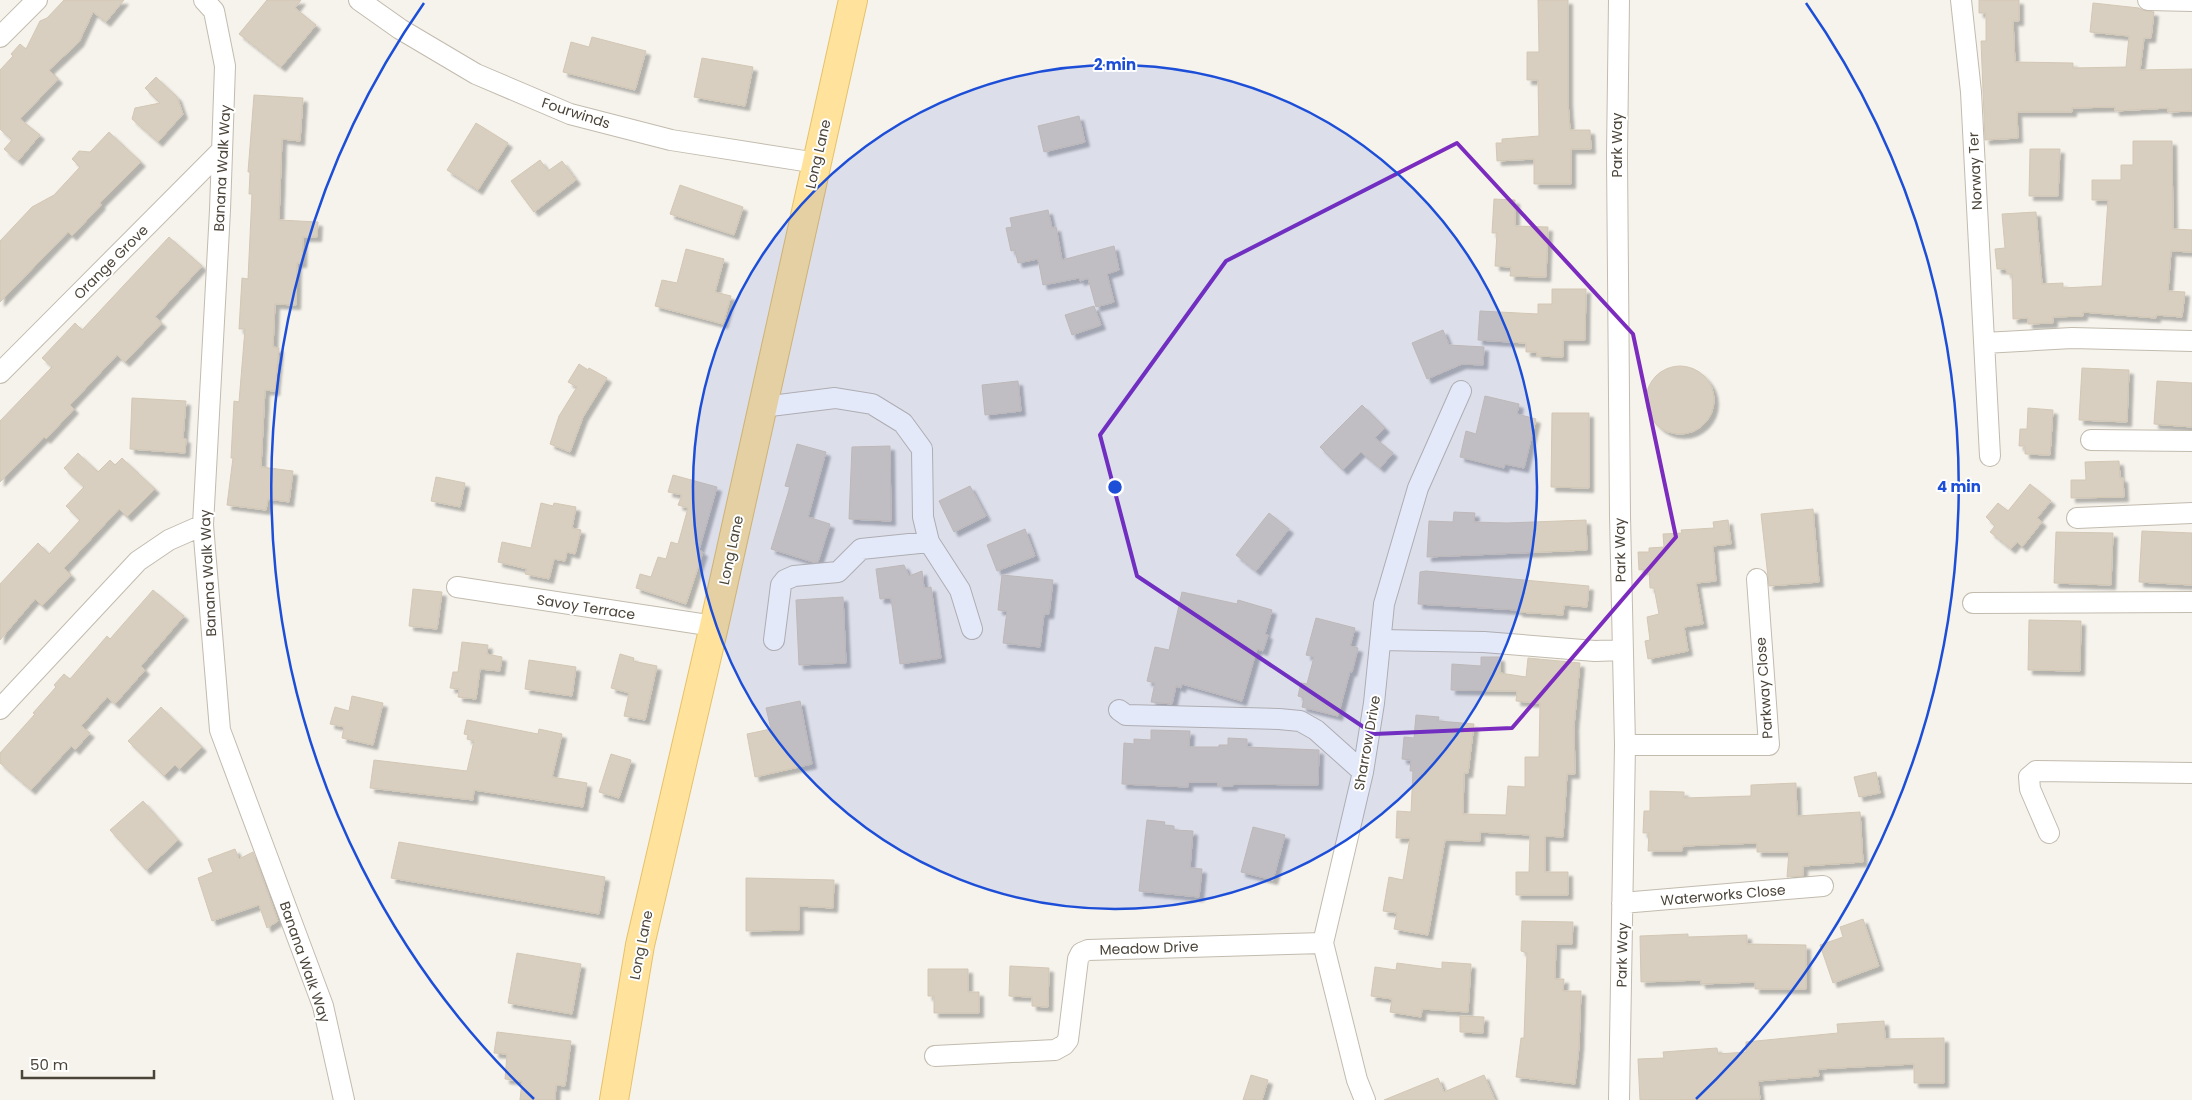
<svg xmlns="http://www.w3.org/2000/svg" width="2192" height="1100" font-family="Poppins,sans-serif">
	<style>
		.building { fill: #d8cfc1; stroke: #d3c7b4; filter: url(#shadow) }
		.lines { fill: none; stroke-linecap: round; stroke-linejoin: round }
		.street-casing { stroke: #c2bbae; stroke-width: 22 }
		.primary-casing { stroke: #e6c16a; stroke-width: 30 }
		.street { stroke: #fff; stroke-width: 20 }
		.primary { stroke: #ffe39c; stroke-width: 28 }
		.marked { fill: none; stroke: #7b2cbf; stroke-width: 4; stroke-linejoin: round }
		.ring { fill: none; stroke: #1d4ed8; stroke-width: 2.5 }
		.labels { text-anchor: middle; stroke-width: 4; stroke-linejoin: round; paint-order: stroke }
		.street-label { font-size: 14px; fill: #4b4439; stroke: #fff }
		.centre { fill: #1d4ed8; stroke: #fff; stroke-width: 2.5 }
		.ring-label { font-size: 15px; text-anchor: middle; font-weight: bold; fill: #1d4ed8; stroke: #fff; stroke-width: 4; stroke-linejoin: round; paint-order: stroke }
	</style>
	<defs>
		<filter id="shadow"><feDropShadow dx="4.5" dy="4.5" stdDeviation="1" flood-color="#0004"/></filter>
	</defs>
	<rect width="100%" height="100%" fill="#f6f3ec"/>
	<path class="building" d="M 64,0 L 124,0 L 106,22 L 93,12 L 79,42 L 49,70 L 58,79 L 20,119 L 40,135 L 18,161 L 4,149 L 12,140 L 0,129 L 0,70 L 13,56 L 11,54 L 20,44 L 26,49 L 40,21 L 47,18 Z
		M 267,0 L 301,0 L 295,8 L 316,25 L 281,67 L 239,34 Z
		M 1538,0 L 1568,0 L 1568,102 L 1570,130 L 1590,130 L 1591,149 L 1571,149 L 1571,184 L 1534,184 L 1534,159 L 1497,161 L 1496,143 L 1502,143 L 1502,139 L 1539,136 L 1538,80 L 1527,80 L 1527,52 L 1539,52 Z
		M 1979,0 L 2019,0 L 2019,21 L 2013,21 L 2015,62 L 2073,63 L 2073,68 L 2126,67 L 2129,36 L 2090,32 L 2093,3 L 2139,8 L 2142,10 L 2154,12 L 2151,38 L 2144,38 L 2140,70 L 2192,69 L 2192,111 L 2168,112 L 2168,108 L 2115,111 L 2115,107 L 2072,108 L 2072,112 L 2017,112 L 2018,138 L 1985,140 L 1981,41 L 1986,41 L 1986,13 L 1979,13 Z
		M 592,37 L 646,51 L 635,90 L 563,72 L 571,42 L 589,47 Z
		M 702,58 L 753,67 L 745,106 L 694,97 Z
		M 156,77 L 177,97 L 183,114 L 158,142 L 132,119 L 135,108 L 160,103 L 145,88 Z
		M 254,95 L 303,98 L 300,141 L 282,139 L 279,220 L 318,222 L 317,237 L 303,237 L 302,263 L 297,263 L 296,305 L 275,304 L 273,347 L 279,348 L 275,391 L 265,390 L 261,467 L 293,471 L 289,502 L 268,499 L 266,510 L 227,505 L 233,458 L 231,458 L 234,401 L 239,402 L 245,329 L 239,329 L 242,278 L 248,279 L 252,194 L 249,194 L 250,172 L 248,172 Z
		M 1079,116 L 1085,142 L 1044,152 L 1038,126 Z
		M 476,123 L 508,143 L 478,190 L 447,170 Z
		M 109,132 L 141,162 L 100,203 L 101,205 L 72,236 L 68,232 L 0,302 L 0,241 L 32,207 L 54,195 L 80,167 L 72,159 L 79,151 L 90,152 Z
		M 2133,141 L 2172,141 L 2173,229 L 2192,230 L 2192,252 L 2171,251 L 2168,291 L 2185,292 L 2182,317 L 2156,315 L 2156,318 L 2083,312 L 2083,316 L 2053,317 L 2053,323 L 2028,324 L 2028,318 L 2013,319 L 2012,274 L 2007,274 L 2006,269 L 1997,269 L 1995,249 L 2005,248 L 2002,214 L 2036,212 L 2042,284 L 2063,283 L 2063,288 L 2102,286 L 2108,200 L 2092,200 L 2092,180 L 2121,180 L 2121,165 L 2133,165 Z
		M 2030,149 L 2060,149 L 2058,196 L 2029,196 Z
		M 540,160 L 548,171 L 562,161 L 576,180 L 534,212 L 511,181 Z
		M 680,185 L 743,207 L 734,235 L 670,214 Z
		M 1494,199 L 1515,200 L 1515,226 L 1548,227 L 1546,277 L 1510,276 L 1511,267 L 1495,266 L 1497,233 L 1492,233 Z
		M 1048,210 L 1052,228 L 1056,227 L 1062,260 L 1114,246 L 1119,270 L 1107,274 L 1114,302 L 1096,307 L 1088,278 L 1080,281 L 1079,278 L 1043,285 L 1038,259 L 1018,263 L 1015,250 L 1011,251 L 1006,228 L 1012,227 L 1010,218 Z
		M 169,237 L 202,266 L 155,317 L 162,323 L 125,362 L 117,355 L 70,405 L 74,409 L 46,439 L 44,437 L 0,482 L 0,421 L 52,367 L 42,358 L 75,323 L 82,330 Z
		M 686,249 L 724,259 L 715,292 L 731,296 L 723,324 L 655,306 L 662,280 L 677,283 Z
		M 1552,289 L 1586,289 L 1585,340 L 1563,340 L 1563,357 L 1537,356 L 1537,352 L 1526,352 L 1526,343 L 1478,340 L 1480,311 L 1538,314 L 1538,304 L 1552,304 Z
		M 1094,306 L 1101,325 L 1072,335 L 1065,315 Z
		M 1443,330 L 1449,345 L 1484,347 L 1483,365 L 1462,364 L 1427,379 L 1412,343 Z
		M 579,364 L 588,370 L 589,368 L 607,378 L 583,417 L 570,452 L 550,444 L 559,416 L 577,387 L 568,382 Z
		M1646 400a34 34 0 1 1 68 0a34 34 0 1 1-68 0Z
		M 2082,368 L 2129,370 L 2127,422 L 2079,420 Z
		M 1018,381 L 1021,411 L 985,415 L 982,385 Z
		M 2157,381 L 2192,383 L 2192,427 L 2154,424 Z
		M 1485,396 L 1519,404 L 1517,414 L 1536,419 L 1524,468 L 1505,464 L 1504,468 L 1460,457 L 1466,431 L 1476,434 Z
		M 132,398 L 186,401 L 183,438 L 186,439 L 185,453 L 130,449 Z
		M 1362,405 L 1385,428 L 1375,438 L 1393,453 L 1380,468 L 1361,452 L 1343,470 L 1320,447 Z
		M 2028,408 L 2053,410 L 2050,455 L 2025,454 L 2025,446 L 2019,446 L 2020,429 L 2027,429 Z
		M 1552,413 L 1589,413 L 1589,488 L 1551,487 Z
		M 797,444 L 826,452 L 808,517 L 830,524 L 818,562 L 813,562 L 771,549 L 790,487 L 785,486 Z
		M 890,446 L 891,521 L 849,519 L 852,447 Z
		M 78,453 L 98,472 L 110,460 L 115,465 L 122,458 L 155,489 L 127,517 L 119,509 L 64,568 L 71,575 L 42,606 L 35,599 L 0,640 L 0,584 L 38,543 L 49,554 L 80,520 L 66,506 L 84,487 L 64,468 Z
		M 2119,461 L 2120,478 L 2123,478 L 2124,497 L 2071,498 L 2071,480 L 2086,480 L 2085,462 Z
		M 673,475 L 717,487 L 699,550 L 703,552 L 686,604 L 636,588 L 640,574 L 651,577 L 658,557 L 666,559 L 671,542 L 678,544 L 688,508 L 678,505 L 682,495 L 668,492 Z
		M 436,477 L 465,483 L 460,507 L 431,501 Z
		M 2030,484 L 2051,501 L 2037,518 L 2042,522 L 2022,547 L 2017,542 L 2011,549 L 1990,532 L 1995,526 L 1986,517 L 1998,503 L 2008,511 Z
		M 970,486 L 986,516 L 954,532 L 939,501 Z
		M 541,503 L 553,506 L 554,503 L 576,507 L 572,528 L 581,530 L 575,554 L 567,552 L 565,561 L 554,559 L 549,579 L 525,574 L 527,569 L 498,562 L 502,542 L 531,548 Z
		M 1813,509 L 1819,582 L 1769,586 L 1761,514 Z
		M 1454,512 L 1475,513 L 1474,522 L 1507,523 L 1586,520 L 1587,550 L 1427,557 L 1429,521 L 1453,522 Z
		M 1269,513 L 1289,529 L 1256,571 L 1236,555 Z
		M 1728,520 L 1731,544 L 1713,546 L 1716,581 L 1696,583 L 1703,624 L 1684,627 L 1688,651 L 1648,659 L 1645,641 L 1650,640 L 1647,617 L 1659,614 L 1654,588 L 1650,588 L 1649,569 L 1639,570 L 1638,552 L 1649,552 L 1649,548 L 1664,547 L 1663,534 L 1682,533 L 1681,530 L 1714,528 L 1713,522 Z
		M 1025,529 L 1035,556 L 997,571 L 987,545 Z
		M 2142,531 L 2192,533 L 2192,585 L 2139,582 Z
		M 2056,532 L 2113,533 L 2111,585 L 2054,583 Z
		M 904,565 L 909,576 L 922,571 L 924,588 L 931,587 L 941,658 L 900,664 L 891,598 L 880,599 L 876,569 Z
		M 1426,571 L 1589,586 L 1587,607 L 1564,605 L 1563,615 L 1518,612 L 1518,610 L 1418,604 L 1420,572 Z
		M 1002,575 L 1053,580 L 1049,614 L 1044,614 L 1040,647 L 1003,643 L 1007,611 L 998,610 Z
		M 413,589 L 442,592 L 437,629 L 409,626 Z
		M 153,590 L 184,616 L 141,666 L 145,670 L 115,704 L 107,697 L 81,726 L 90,733 L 75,750 L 71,746 L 31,790 L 0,763 L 0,753 L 35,714 L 33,713 L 56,687 L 54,685 L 64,674 L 70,679 L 107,636 L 110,639 Z
		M 1182,592 L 1237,604 L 1238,600 L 1272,610 L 1265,634 L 1268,635 L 1263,651 L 1257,649 L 1242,701 L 1182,684 L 1181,688 L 1176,686 L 1172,704 L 1151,702 L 1155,683 L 1147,681 L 1155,647 L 1169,650 Z
		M 843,597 L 846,663 L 799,665 L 796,600 Z
		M 1316,618 L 1355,628 L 1350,646 L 1358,648 L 1352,672 L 1350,671 L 1338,716 L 1302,707 L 1304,698 L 1298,696 L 1301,683 L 1307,684 L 1314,657 L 1306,655 Z
		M 2029,620 L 2081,621 L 2080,671 L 2028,670 Z
		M 462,642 L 488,645 L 487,654 L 502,657 L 500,671 L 480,669 L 476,699 L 458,697 L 459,689 L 450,688 L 453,672 L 458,672 Z
		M 620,654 L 634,658 L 633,661 L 657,666 L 645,720 L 624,716 L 629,693 L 611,688 Z
		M 1481,657 L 1500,657 L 1500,673 L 1526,677 L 1528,658 L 1580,663 L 1574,726 L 1575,774 L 1567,774 L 1563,837 L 1545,836 L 1545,872 L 1568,872 L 1568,895 L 1516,895 L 1516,872 L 1529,872 L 1530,835 L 1480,832 L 1480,841 L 1445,840 L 1428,935 L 1394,929 L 1397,913 L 1383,911 L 1389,877 L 1403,880 L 1410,838 L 1396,838 L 1397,811 L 1411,812 L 1413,771 L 1410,771 L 1411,760 L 1402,759 L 1404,737 L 1414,738 L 1416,715 L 1439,717 L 1438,721 L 1474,724 L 1468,773 L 1464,773 L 1463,814 L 1506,815 L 1508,786 L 1525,787 L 1525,757 L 1539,757 L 1540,703 L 1516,701 L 1517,691 L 1451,690 L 1452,664 L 1481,666 Z
		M 529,660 L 576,667 L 572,696 L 525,689 Z
		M 352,696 L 383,703 L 373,745 L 342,738 L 344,727 L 330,724 L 335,707 L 349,711 Z
		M 800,701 L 812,764 L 755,777 L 747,734 L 771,729 L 766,708 Z
		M 161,707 L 202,747 L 180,769 L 175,765 L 164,776 L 128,741 Z
		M 467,720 L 538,734 L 539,729 L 562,734 L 552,777 L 587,783 L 583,807 L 474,790 L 473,800 L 370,788 L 374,760 L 467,771 L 474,741 L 467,739 L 468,735 L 464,734 Z
		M 1151,730 L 1190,731 L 1189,747 L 1219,747 L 1219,745 L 1228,745 L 1228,738 L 1247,739 L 1247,747 L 1319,750 L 1318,785 L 1233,784 L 1233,786 L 1218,786 L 1218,782 L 1188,782 L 1188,787 L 1122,784 L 1124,743 L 1134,744 L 1134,739 L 1151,740 Z
		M 611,754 L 631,760 L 619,798 L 599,792 Z
		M 1876,772 L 1880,793 L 1859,797 L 1854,777 Z
		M 1796,783 L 1797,816 L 1860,812 L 1863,862 L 1803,866 L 1803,876 L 1787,877 L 1789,852 L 1757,852 L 1757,843 L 1683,846 L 1682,851 L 1648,851 L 1649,833 L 1643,833 L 1644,811 L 1650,811 L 1650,791 L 1684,792 L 1684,798 L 1751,796 L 1751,785 Z
		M 143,801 L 178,840 L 146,870 L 110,830 Z
		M 1147,820 L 1165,822 L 1164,825 L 1174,826 L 1174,830 L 1193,831 L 1190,868 L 1202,869 L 1199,897 L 1139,891 Z
		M 1253,827 L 1285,835 L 1273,880 L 1241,872 Z
		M 399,842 L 605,877 L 599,914 L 391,878 Z
		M 235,849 L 239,859 L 253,852 L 278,921 L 267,928 L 259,905 L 212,921 L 198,878 L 213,872 L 208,859 Z
		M 746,878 L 834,880 L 833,908 L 799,906 L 799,930 L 746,931 Z
		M 1863,919 L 1879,966 L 1833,983 L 1820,945 L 1843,937 L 1840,927 Z
		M 1522,921 L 1573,922 L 1572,944 L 1556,944 L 1555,979 L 1564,979 L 1563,991 L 1581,991 L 1579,1047 L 1575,1084 L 1516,1077 L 1521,1038 L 1524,1038 L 1527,953 L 1521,951 Z
		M 1688,934 L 1688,937 L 1747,935 L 1747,944 L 1806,945 L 1806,989 L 1755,989 L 1755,982 L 1701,984 L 1701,980 L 1641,982 L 1640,936 Z
		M 517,953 L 581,964 L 572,1014 L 508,1003 Z
		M 1442,962 L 1471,964 L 1468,1012 L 1422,1009 L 1421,1017 L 1390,1012 L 1392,999 L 1371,996 L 1375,967 L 1396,970 L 1397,963 L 1442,969 Z
		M 1010,966 L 1049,968 L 1048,1007 L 1032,1006 L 1032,997 L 1009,996 Z
		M 928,969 L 968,969 L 968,992 L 979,992 L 979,1013 L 934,1013 L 934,996 L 928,996 Z
		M 1460,1016 L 1484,1017 L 1483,1033 L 1460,1032 Z
		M 1884,1021 L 1885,1039 L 1944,1038 L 1944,1083 L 1914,1083 L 1914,1064 L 1818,1069 L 1819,1076 L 1758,1081 L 1760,1099 L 1640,1100 L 1638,1059 L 1664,1058 L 1663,1052 L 1717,1048 L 1718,1054 L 1746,1052 L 1746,1042 L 1838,1033 L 1837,1024 Z
		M 497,1032 L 571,1041 L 565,1086 L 556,1085 L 555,1100 L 520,1100 L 522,1081 L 505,1079 L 507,1054 L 494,1053 Z
		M 1251,1075 L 1268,1080 L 1262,1100 L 1243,1100 Z
		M 1484,1075 L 1495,1100 L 1384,1100 L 1438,1078 L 1444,1092 Z"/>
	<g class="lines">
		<g class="street-casing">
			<path id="street" d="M 204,0 L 214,11 L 225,66 L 220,210 L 203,525 L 220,730 L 323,1006 L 344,1100
				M 359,0 L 400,29 L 476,74 L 570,114 L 671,140 L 817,163
				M 1619,0 L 1617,155 L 1620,516 L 1625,745 L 1619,1100
				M 1961,0 L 1971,92 L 1990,456
				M 2148,0 L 2192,1
				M 0,37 L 37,0
				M 1984,343 L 2072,338 L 2192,341
				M 0,373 L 222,150
				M 762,407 L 835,398 L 872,404 L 903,423 L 922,449 L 923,517 L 929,542 L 960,590 L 972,629
				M 2091,440 L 2192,441
				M 2077,518 L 2192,513
				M 457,587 L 714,626
				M 1973,603 L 2192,602
				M 774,640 L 781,585 L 785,580 L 794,576 L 838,572 L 861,549 L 929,542
				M 1381,640 L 1484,642 L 1595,651 L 1623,650
				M 0,709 L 138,561 L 169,540 L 203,525
				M 1119,710 L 1126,715 L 1279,719 L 1300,721 L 1316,730 L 1363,772
				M 1625,745 L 1769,745 L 1757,579
				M 2049,833 L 2030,789 L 2029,777 L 2036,771 L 2192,773
				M 1622,903 L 1823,886
				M 935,1056 L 1055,1050 L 1064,1045 L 1068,1040 L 1078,959 L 1081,953 L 1088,950 L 1323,943
				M 1365,1100 L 1357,1080 L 1323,943 L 1363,772 L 1374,703 L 1384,604 L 1418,488 L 1461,391"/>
		</g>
		<g class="primary-casing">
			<path id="primary" d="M 614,1100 L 640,945 L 714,626 L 853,0"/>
		</g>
		<use href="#street" class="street"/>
		<use href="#primary" class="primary"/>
	</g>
	<path class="marked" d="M 1457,143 L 1633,334 L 1676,537 L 1512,728 L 1374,734 L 1137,576 L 1100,435 L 1226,261 Z"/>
	<circle cx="1115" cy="487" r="422" fill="#1d4ed8" fill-opacity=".12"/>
	<g class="ring">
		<circle cx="1115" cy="487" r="422"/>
		<path d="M534 1099A844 844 0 0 1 424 3M1806 3A844 844 0 0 1 1696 1099"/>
	</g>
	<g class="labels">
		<g class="street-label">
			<text transform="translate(576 113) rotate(18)" y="5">Fourwinds</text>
			<text transform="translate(1617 145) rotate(-90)" y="5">Park Way</text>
			<text transform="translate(818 154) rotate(-77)" y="5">Long Lane</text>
			<text transform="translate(222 168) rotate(-87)" y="5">Banana Walk Way</text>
			<text transform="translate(1975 171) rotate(-93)" y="5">Norway Ter</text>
			<text transform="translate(111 262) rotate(-45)" y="5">Orange Grove</text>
			<text transform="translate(731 550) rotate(-78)" y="5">Long Lane</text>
			<text transform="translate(1620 550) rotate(-91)" y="5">Park Way</text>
			<text transform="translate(208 573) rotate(-93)" y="5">Banana Walk Way</text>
			<text transform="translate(586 607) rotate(9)" y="5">Savoy Terrace</text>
			<text transform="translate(1764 688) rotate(-94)" y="5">Parkway Close</text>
			<text transform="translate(1367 743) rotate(-80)" y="5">Sharrow Drive</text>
			<text transform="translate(1723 895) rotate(-5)" y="5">Waterworks Close</text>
			<text transform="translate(641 945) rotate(-79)" y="5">Long Lane</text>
			<text transform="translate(1149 948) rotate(-2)" y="5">Meadow Drive</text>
			<text transform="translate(1622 955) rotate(-89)" y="5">Park Way</text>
			<text transform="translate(305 962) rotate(71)" y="5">Banana Walk Way</text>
		</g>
	</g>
	<circle cx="1115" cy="487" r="8" class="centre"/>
	<g class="ring-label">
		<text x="1115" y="70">2 min</text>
		<text x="1959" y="492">4 min</text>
	</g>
	<path d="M22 1070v8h132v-8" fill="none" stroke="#4b4439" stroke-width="2.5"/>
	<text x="30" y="1070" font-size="15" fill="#4b4439" stroke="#ffffff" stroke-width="4" paint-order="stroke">50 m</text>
</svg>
